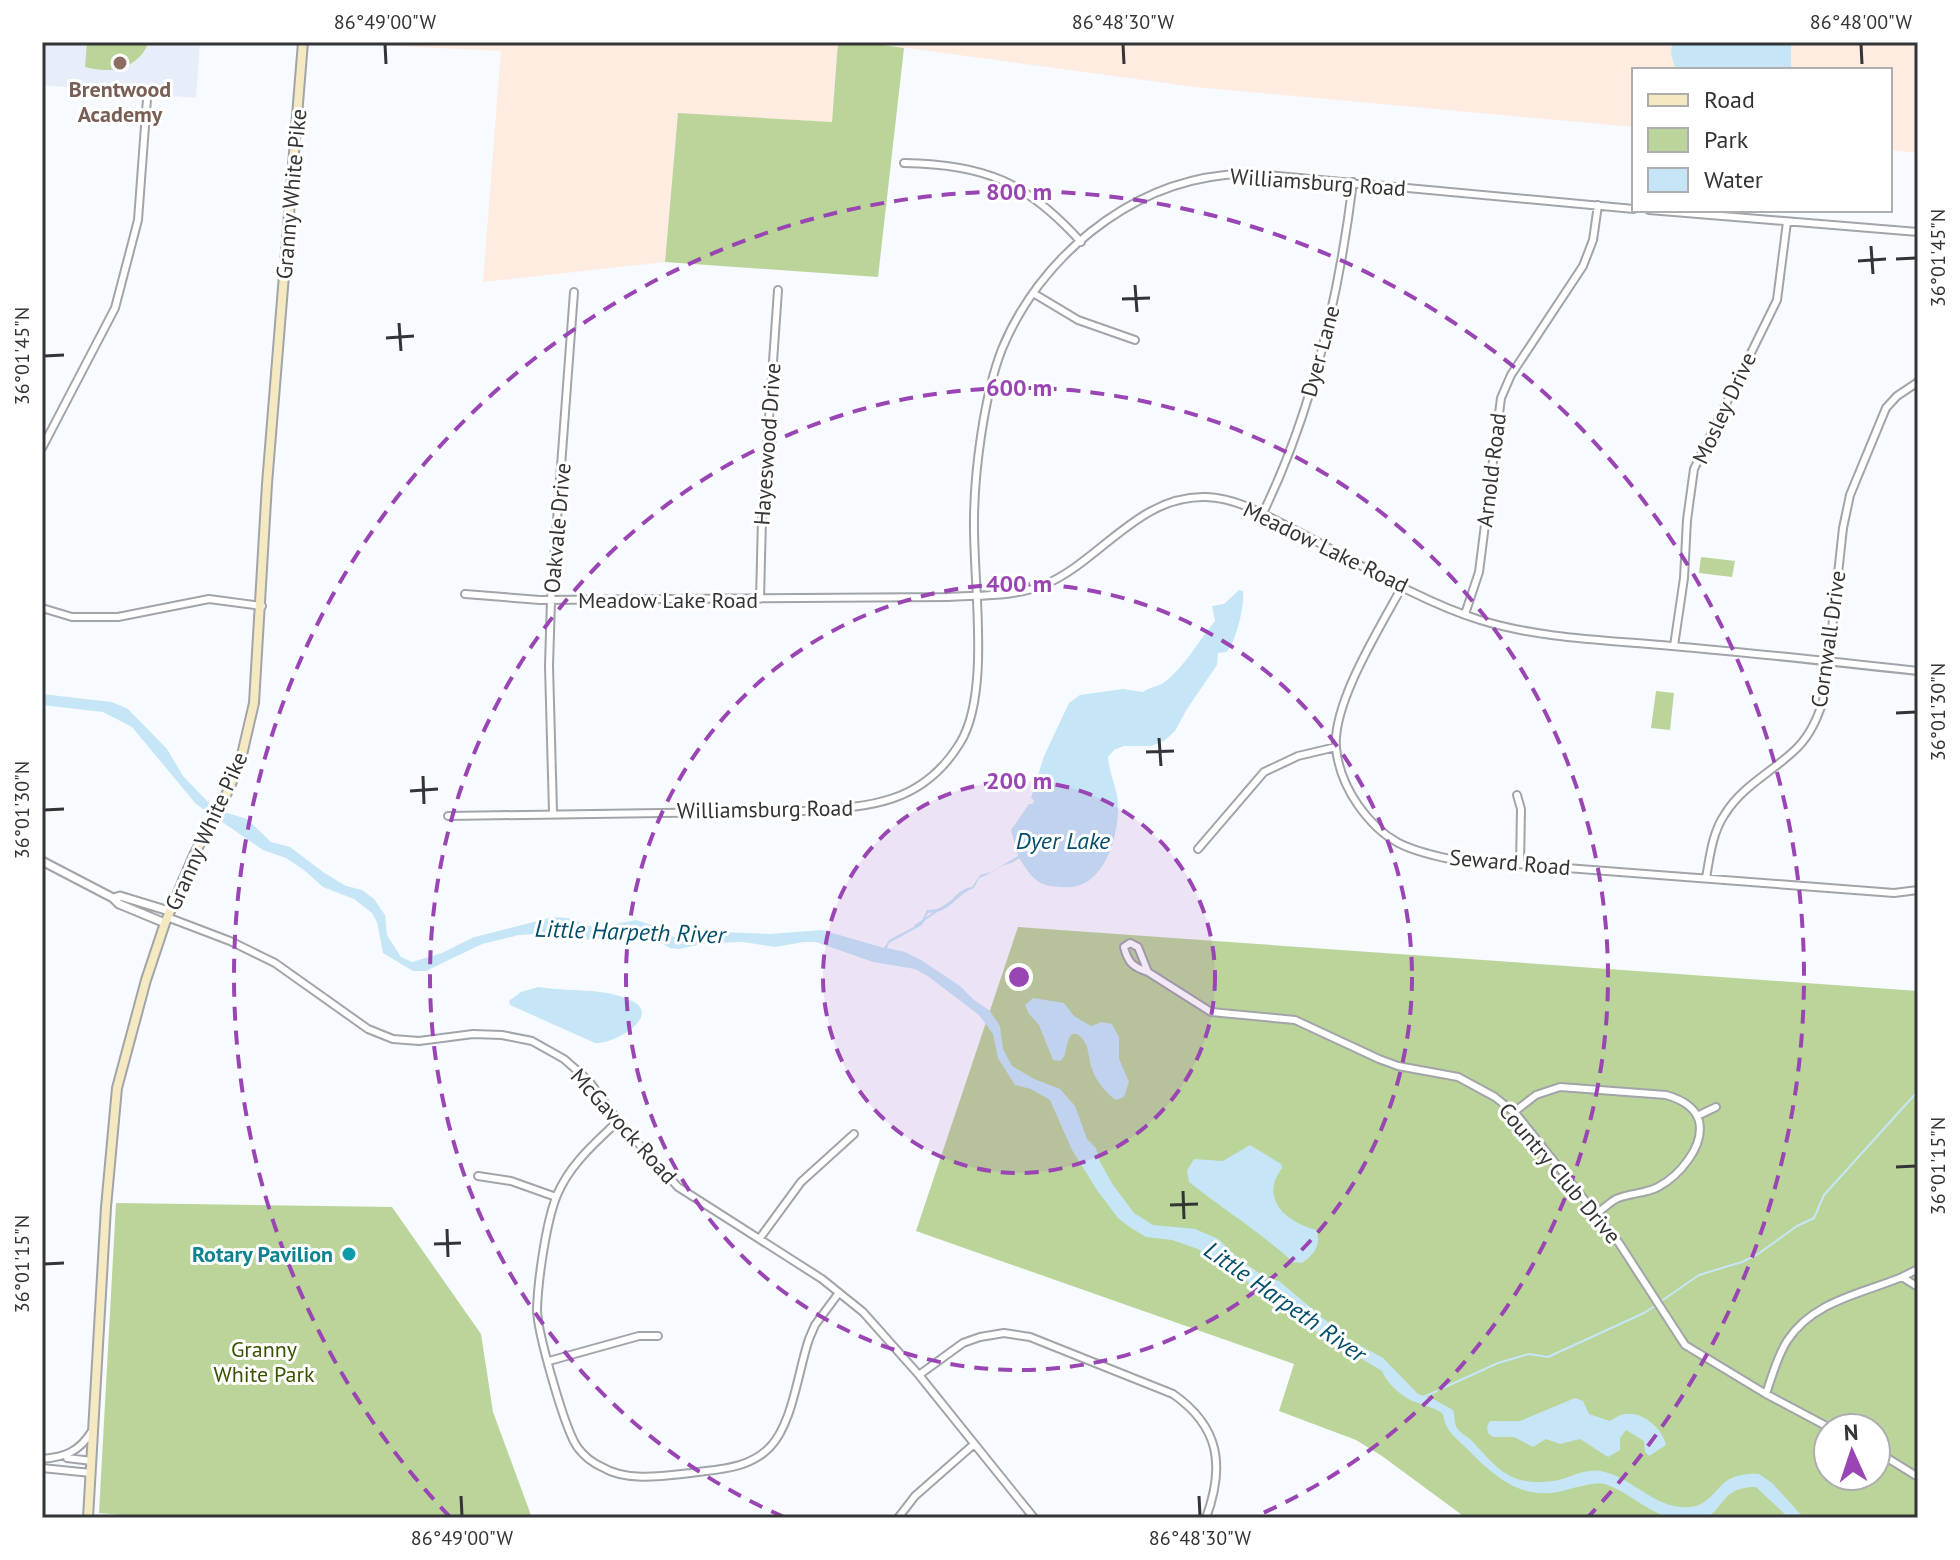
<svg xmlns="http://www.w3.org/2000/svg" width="1960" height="1560" font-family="'PT Sans',sans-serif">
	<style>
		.commercial { fill: #feece1 }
		.built { fill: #e7eef9 }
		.green { fill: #bbd499; fill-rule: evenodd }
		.water { fill: #c6e6f7 }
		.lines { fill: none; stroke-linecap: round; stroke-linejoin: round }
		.stream { stroke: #c6e6f7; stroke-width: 2 }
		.minor-casing { stroke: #a1a4a8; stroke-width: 10 }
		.tertiary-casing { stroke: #a1a4a8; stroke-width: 11 }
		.secondary-casing { stroke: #a1a4a8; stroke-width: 12 }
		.minor { stroke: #fff; stroke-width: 6 }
		.tertiary { stroke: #fff; stroke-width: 7 }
		.secondary { stroke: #f5e9c2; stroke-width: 8 }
		.ticks { fill: none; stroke: #333436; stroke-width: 3 }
		.ring { fill: none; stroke: #9945b3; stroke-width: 4; stroke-dasharray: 14 10 }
		.education-dot { fill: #8d6e63; stroke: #fff; stroke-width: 3 }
		.culture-dot { fill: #0f9aa8; stroke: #fff; stroke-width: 3 }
		.labels { text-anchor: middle; stroke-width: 6; stroke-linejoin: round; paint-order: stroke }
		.education-label { font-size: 22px; font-weight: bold; fill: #785e54; stroke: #fff }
		.street-label { font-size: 22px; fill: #333436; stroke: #fff }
		.culture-label { font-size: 22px; font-weight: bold; fill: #0d838f; stroke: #fff; text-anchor: end }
		.park-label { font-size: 22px; fill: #395200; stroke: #fff }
		.water-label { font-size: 24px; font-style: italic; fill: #034e6a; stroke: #fff }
		.centre { fill: #9945b3; stroke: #fff; stroke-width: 4 }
		.ring-label { font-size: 24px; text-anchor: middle; font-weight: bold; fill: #9945b3; stroke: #fff; stroke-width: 6; stroke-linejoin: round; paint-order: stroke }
		.neatline { fill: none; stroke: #333436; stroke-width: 3 }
		.ticks-label { font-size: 20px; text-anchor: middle; fill: #333436 }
	</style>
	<rect width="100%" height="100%" fill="#f7fafe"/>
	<path class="commercial" d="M 314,42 L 838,42 L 832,122 L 678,114 L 665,262 L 483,282 L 501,51 Z
		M 862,42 L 1918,42 L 1918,153 L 1890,150 L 1890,70 L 1634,70 L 1634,127 L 1195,87 Z"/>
	<path class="built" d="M 42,42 L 200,42 L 196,98 L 42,85 Z"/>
	<path class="green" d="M 87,42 L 149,42 C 137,70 111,74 85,67 Z
		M 838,42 L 862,42 L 904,48 L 878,277 L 665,262 L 678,113 L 832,122 Z
		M 1701,557 L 1735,561 L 1732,577 L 1699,573 Z
		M 1656,691 L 1674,693 L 1670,730 L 1651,728 Z
		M 1018,927 L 1918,991 L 1918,1518 L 1466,1518 L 1382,1456 L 1356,1440 L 1279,1411 L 1294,1364 L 916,1231 ZM 1828,1428 L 1876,1428 L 1876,1476 L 1828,1476 Z
		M 116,1203 L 392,1207 L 481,1334 L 493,1412 L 532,1518 L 157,1518 L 99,1513 Z"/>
	<path class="water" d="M 1672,42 L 1791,42 L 1791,70 L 1676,70 L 1671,54 Z
		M 1239,590 L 1243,591 C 1245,605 1236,641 1227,652 L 1218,653 L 1217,665 L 1187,709 L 1175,731 L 1164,741 L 1151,746 L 1124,746 L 1114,750 L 1108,757 C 1109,774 1118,789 1118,805 C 1119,838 1103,892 1062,887 C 1051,886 1043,887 1034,878 C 1028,873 1024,865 1019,858 C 1013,864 1008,863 1002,866 C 994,870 988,875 979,878 L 974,888 C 955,895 951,913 928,913 L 922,925 L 889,943 L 887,948 L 905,952 L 921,960 L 960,986 L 974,1000 L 989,1010 L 1000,1026 L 1003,1049 L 1012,1066 L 1034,1079 L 1060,1089 L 1075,1106 L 1087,1139 L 1096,1148 L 1100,1162 L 1113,1185 L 1134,1213 L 1153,1225 L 1195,1229 L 1218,1239 L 1238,1258 L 1263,1276 L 1279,1281 L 1348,1339 L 1383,1358 L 1418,1394 L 1435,1400 L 1453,1410 C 1455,1416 1454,1423 1457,1428 C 1460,1433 1467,1436 1471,1440 C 1498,1469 1510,1487 1553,1481 C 1569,1479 1583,1468 1601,1471 C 1634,1478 1655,1510 1690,1507 C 1706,1506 1714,1492 1724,1483 C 1732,1475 1749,1473 1759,1474 L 1772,1483 L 1804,1518 L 1789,1518 L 1756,1487 C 1717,1487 1726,1514 1701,1518 C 1654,1525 1643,1498 1605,1484 C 1593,1480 1565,1492 1550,1493 C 1511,1496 1487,1468 1462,1444 C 1451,1433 1446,1430 1443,1414 C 1434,1407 1428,1407 1418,1403 C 1404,1399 1387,1384 1382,1371 L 1297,1320 L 1271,1303 L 1265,1293 L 1198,1249 L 1172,1240 L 1146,1237 L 1128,1226 L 1118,1218 L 1097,1190 L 1072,1150 L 1050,1100 L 1031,1089 L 1015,1085 L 998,1058 L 993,1034 L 979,1015 L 929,977 L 915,969 L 873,962 L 816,942 L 804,942 L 775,947 L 743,942 L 707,943 L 679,949 L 670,948 L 641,932 L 590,940 L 548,933 L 519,935 L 482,944 L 426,971 L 413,971 L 383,953 L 377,922 L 372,913 L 354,899 L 323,887 L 304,870 L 286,858 L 263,850 L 196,804 L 132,727 L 103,712 L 42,705 L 42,694 L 112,702 L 128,709 L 167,749 L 183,776 L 208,802 L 227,813 L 247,819 L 271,842 L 290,847 L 339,884 L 362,890 L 374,899 L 385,915 L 387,935 L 401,957 L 412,962 L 442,953 L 475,937 L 553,917 L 568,918 L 595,928 L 636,920 L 649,924 L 674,937 L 682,938 L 723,932 L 770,934 L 822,930 L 884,948 L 889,940 L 921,923 L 927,910 C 953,910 952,890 972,887 L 980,875 L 991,872 L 1018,856 L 1011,830 L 1029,804 L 1033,804 L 1034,800 L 1031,798 L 1044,756 L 1069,703 L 1080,695 L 1123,689 L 1143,692 C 1151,686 1159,687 1166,681 C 1186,665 1199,640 1215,621 L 1212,606 L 1224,604 Z
		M 538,987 C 568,992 604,987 632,1001 C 663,1016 613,1045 595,1043 L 510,1005 L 509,1001 L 521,992 Z
		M 1033,998 L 1064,1003 L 1074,1016 L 1091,1026 L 1102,1022 L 1112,1024 L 1119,1037 L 1119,1059 L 1129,1082 L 1124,1097 L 1116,1100 C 1106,1093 1096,1081 1092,1069 C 1087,1055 1091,1044 1077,1034 L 1072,1034 C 1064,1043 1069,1054 1060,1061 L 1053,1060 L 1039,1025 L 1029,1014 L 1025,1005 Z
		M 1250,1145 L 1281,1164 L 1282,1168 C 1259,1199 1286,1222 1316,1230 C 1322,1244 1314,1255 1302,1263 L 1293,1262 C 1260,1232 1223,1209 1189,1182 L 1187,1170 L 1194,1159 L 1223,1161 Z
		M 1575,1398 L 1583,1401 L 1589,1414 L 1610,1421 C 1614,1419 1617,1416 1621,1415 C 1641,1409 1662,1428 1666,1445 L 1649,1456 L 1645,1452 L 1644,1441 L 1626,1430 L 1620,1438 L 1620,1450 L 1608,1457 L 1580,1439 L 1560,1444 L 1546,1439 L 1533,1447 L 1514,1437 L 1493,1437 L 1488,1433 L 1487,1426 L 1490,1421 L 1520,1421 Z"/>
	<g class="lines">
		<path class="stream" d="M 326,875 L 344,886
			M 915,926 L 949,903
			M 456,947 L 475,938
			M 1660,1302 L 1699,1275 L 1742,1262 L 1758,1254 L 1797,1226 L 1814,1218 L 1824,1195 L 1918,1091
			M 1443,1388 L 1498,1363 L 1529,1354 L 1548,1357 L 1644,1313 L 1655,1306
			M 1423,1397 L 1437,1391"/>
		<g class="minor-casing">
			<path id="minor" d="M 904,163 C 985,165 1026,181 1081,242
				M 1649,210 L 1918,232
				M 1033,293 L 1078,320 L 1135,340
				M 42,448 L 115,308 L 138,220 L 147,99
				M 1263,513 C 1313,410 1339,296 1353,182
				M 1403,585 C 1381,626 1332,703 1336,748 C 1338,768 1347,789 1358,805 C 1384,842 1407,850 1450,859 L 1894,893 L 1918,890
				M 465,594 L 540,600 L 948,597 C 979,595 1015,597 1044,585 C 1101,561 1138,495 1206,497 C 1233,498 1256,510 1279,522 C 1342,553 1415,600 1480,620 C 1541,639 1608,640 1672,646 C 1754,653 1836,662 1918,671
				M 760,599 L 762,519 L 778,290
				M 42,608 L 72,617 L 118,617 L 209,599 L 262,606
				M 1465,614 L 1479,572 L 1501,398 L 1511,375 L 1583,266 L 1593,240 L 1598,205
				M 1674,646 L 1684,578 L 1687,520 L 1694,469 L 1777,300 L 1787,222
				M 1517,795 L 1521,809 L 1520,864
				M 553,812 L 549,666 L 551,600 L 574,292
				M 448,816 L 802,811 C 868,807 922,805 960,743 C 991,693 973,582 974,522 C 974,473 984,395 1002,349 C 1039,259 1127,185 1225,175 C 1239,173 1253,175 1267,175 L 1634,209
				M 1198,849 L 1264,772 L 1298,756 L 1336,747
				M 1706,878 C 1710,856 1712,833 1725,814 C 1743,785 1774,771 1797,748 C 1812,733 1820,713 1825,693 L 1843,528 L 1850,495 L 1886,408 L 1897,396 L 1918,382
				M 167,917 L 230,941 L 275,963 L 368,1029 L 393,1039 L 419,1041 L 473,1034 L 502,1035 L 532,1041 L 564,1059 L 589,1081 L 618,1121 L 678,1187 L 822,1279 L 863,1312 L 919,1375 L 1034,1518
				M 1148,972 C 1133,967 1128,963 1124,947 L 1130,943 L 1138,947 L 1148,972 L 1211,1012 L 1295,1020 L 1379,1059 L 1398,1066 L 1458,1077 L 1495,1097 L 1517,1115 L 1619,1243 L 1685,1345 L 1766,1394 L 1830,1428
				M 1514,1112 L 1536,1095 L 1560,1087 L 1666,1095 C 1680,1099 1695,1106 1699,1121 C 1705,1146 1679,1176 1658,1187 C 1645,1194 1629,1193 1616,1199 C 1609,1203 1603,1209 1596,1214
				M 1697,1116 L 1716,1107
				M 618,1121 C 595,1143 570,1164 557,1195 C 546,1222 538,1280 537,1309 C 537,1331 565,1431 578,1448 C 584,1456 593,1463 602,1467 C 626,1482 664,1476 691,1473 C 719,1469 749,1469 770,1447 C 793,1423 798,1371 809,1339 L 815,1325 L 838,1294
				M 478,1176 L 511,1181 L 556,1197
				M 760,1238 L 801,1182 L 854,1134
				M 1918,1269 L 1902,1277 L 1918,1287
				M 549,1361 L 639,1336 L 658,1336
				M 919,1375 L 963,1343 L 980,1337 L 1004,1333 L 1030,1337 L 1173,1394 C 1220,1427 1225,1466 1206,1518
				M 1766,1394 C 1772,1376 1777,1357 1787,1341 C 1813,1301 1861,1294 1902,1277
				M 1876,1451 L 1918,1477
				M 67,1458 L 92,1461
				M 42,1459 C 65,1457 79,1452 92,1431
				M 42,1468 L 91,1473
				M 898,1518 L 915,1496 L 973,1445"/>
		</g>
		<g class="tertiary-casing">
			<path id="tertiary" d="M 42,861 L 113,898 L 119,904 L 165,923
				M 113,898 L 120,896 L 169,911"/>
		</g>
		<g class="secondary-casing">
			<path id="secondary" d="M 88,1518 L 106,1207 L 117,1088 L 146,980 L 165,923 L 194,855 L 229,789 L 241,759 L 254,703 L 267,484 L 303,42"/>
		</g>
		<use href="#minor" class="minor"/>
		<use href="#tertiary" class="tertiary"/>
		<use href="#secondary" class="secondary"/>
	</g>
	<path class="ticks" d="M 385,44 L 386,64M 1123,44 L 1124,64M 1861,44 L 1862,64M 1871,246 L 1873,274M 1896,259 L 1916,258M 1858,261 L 1886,259M 1135,285 L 1137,312M 1122,299 L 1150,298M 399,323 L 401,351M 386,338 L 414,336M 44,356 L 64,355M 1896,713 L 1916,712M 1159,738 L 1161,766M 1146,752 L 1174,751M 423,776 L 424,804M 410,791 L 438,789M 44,810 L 64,809M 1896,1167 L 1916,1166M 1183,1191 L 1184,1219M 1170,1205 L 1198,1204M 447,1229 L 448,1257M 434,1244 L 461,1243M 44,1264 L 64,1263M 461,1496 L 462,1516M 1199,1496 L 1200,1516"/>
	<circle cx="1019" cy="977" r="196" fill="#9945b3" fill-opacity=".12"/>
	<g class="ring">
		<circle cx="1019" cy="977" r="196"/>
		<circle cx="1019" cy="977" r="393"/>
		<path d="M784 1517A589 589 0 1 1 1254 1517"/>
		<path d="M450 1517A785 785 0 1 1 1588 1517"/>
	</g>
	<circle class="education-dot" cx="120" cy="63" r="8"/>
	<circle class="culture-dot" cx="349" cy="1254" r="8"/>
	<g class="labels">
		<g class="education-label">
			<text x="120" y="97">Brentwood<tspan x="120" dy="25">Academy</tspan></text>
		</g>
		<g class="street-label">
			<text transform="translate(1318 182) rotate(4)" y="8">Williamsburg Road</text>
			<text transform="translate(291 194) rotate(-85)" y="8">Granny White Pike</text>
			<text transform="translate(1320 351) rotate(-75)" y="8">Dyer Lane</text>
			<text transform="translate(1724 408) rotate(-65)" y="8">Mosley Drive</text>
			<text transform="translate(767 444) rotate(-86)" y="8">Hayeswood Drive</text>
			<text transform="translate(1491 470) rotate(-83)" y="8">Arnold Road</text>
			<text transform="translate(557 528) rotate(-85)" y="8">Oakvale Drive</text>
			<text transform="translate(1326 547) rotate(26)" y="8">Meadow Lake Road</text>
			<text x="668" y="608">Meadow Lake Road</text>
			<text transform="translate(1828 639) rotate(-82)" y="8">Cornwall Drive</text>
			<text transform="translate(765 809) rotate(-1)" y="8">Williamsburg Road</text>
			<text transform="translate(206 831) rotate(-66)" y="8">Granny White Pike</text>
			<text transform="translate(1510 862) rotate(5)" y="8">Seward Road</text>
			<text transform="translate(624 1126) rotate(48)" y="8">McGavock Road</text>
			<text transform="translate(1560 1173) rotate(50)" y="8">Country Club Drive</text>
		</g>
		<g class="culture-label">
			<text x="333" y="1262">Rotary Pavilion</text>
		</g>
		<g class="park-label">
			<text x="264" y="1357">Granny<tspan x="264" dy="25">White Park</tspan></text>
		</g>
		<g class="water-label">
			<text x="1063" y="849">Dyer Lake</text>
			<text transform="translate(630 932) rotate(2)" y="8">Little Harpeth River</text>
			<text transform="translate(1285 1302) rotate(35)" y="8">Little Harpeth River</text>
		</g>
	</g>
	<circle cx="1019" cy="977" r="12" class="centre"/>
	<g class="ring-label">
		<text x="1019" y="200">800 m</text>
		<text x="1019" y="396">600 m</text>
		<text x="1019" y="592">400 m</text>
		<text x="1019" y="789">200 m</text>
	</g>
	<rect width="1960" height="1560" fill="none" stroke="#ffffff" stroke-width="88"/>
	<rect x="1632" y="68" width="260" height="144" fill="#ffffff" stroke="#adaeaf" stroke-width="2"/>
	<rect x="1648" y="94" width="40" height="12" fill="#f5e9c2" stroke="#adaeaf" stroke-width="2"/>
	<text x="1704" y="108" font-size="24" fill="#333436">Road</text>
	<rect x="1648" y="128" width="40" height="24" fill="#bbd499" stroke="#adaeaf" stroke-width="2"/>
	<text x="1704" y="148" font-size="24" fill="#333436">Park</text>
	<rect x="1648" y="168" width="40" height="24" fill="#c6e6f7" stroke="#adaeaf" stroke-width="2"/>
	<text x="1704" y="188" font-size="24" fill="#333436">Water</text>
	<g transform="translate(1852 1452) rotate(357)"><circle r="38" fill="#ffffff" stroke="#adaeaf" stroke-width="2"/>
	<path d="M0-6L14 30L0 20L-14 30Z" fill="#9945b3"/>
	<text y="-12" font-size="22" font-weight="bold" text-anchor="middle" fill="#333436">N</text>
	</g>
	<rect x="44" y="44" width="1872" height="1472" class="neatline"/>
	<g class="ticks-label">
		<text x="385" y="29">86°49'00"W</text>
		<text x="1123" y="29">86°48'30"W</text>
		<text x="1861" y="29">86°48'00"W</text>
		<text transform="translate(1938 258) rotate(-90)" y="7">36°01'45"N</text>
		<text transform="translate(22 356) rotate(-90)" y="7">36°01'45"N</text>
		<text transform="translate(1938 712) rotate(-90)" y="7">36°01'30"N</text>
		<text transform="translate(22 810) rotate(-90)" y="7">36°01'30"N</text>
		<text transform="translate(1938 1166) rotate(-90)" y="7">36°01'15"N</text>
		<text transform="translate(22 1264) rotate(-90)" y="7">36°01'15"N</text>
		<text x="462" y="1545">86°49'00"W</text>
		<text x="1200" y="1545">86°48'30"W</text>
	</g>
</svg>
